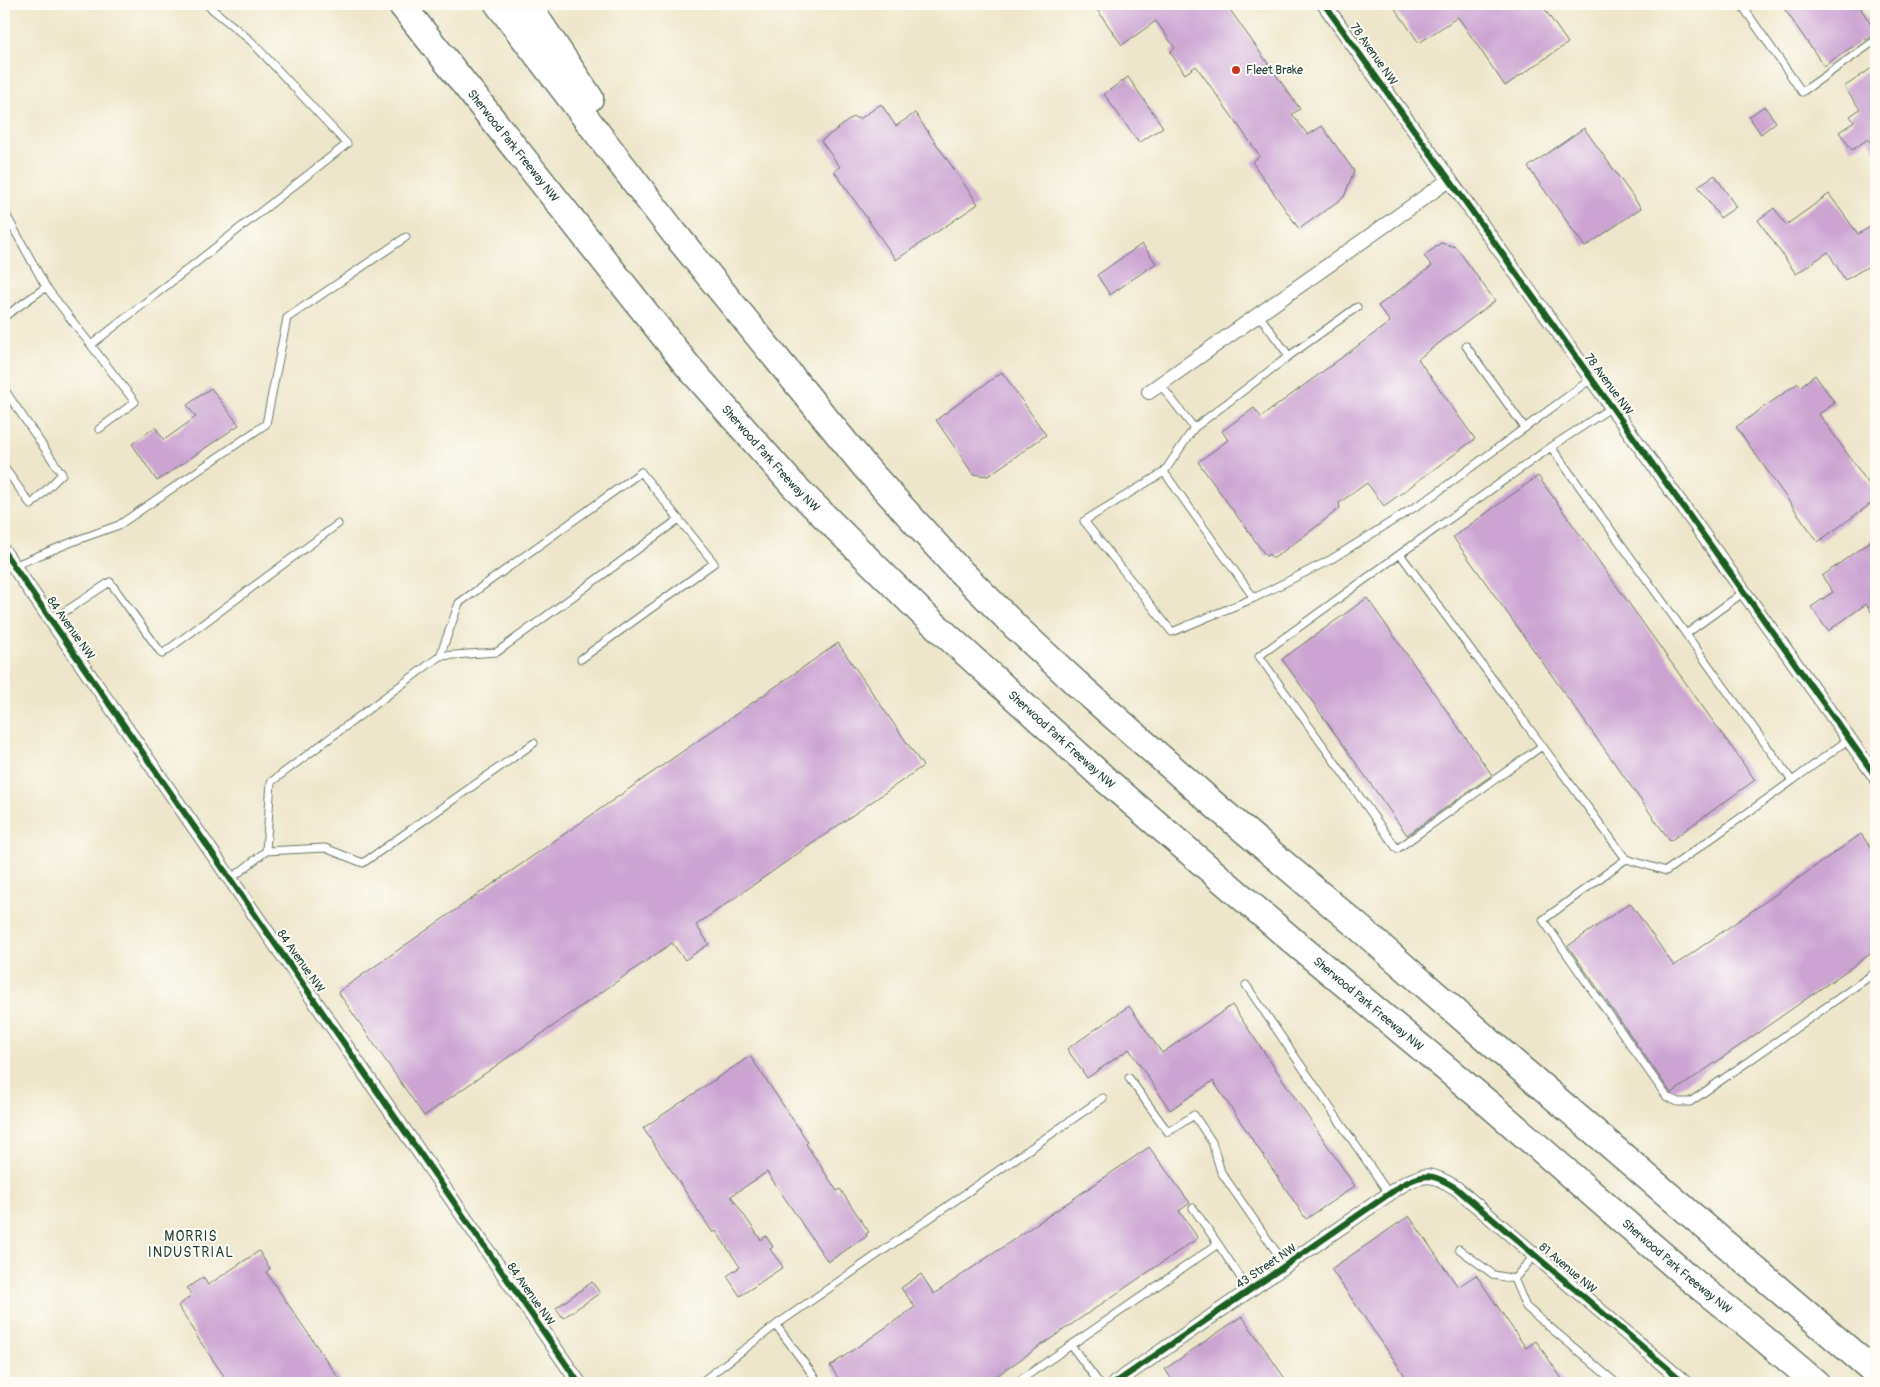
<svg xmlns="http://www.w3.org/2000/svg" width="1880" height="1387" font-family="Pangolin,sans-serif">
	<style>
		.building { fill: #cba4d2 }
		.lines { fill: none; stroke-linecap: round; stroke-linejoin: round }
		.service-casing { stroke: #677868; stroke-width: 9 }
		.minor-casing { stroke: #677868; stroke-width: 16 }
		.motorway-casing { stroke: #677868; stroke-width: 29 }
		.service { stroke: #fff; stroke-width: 7 }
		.minor { stroke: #fff; stroke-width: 14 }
		.motorway { stroke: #fff; stroke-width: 26 }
		.cycleway-casing { stroke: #fdfcf7; stroke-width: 9 }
		.cycleway { stroke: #1b5e20; stroke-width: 6 }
		.poi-dot { fill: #c8321e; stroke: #fdfcf7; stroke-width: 2 }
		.labels { text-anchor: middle; stroke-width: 4; stroke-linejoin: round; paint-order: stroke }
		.street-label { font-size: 12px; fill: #1f3d34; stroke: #fdfcf7 }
		.poi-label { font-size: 12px; fill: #1f3d34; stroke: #fdfcf7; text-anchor: start }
		.neighbourhood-label { font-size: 14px; letter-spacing: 1px; fill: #1f3d34; stroke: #fdfcf7 }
	</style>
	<rect width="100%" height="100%" fill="#fdfcf7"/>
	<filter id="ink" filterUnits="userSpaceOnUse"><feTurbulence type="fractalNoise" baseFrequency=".02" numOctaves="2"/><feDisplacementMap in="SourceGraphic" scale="10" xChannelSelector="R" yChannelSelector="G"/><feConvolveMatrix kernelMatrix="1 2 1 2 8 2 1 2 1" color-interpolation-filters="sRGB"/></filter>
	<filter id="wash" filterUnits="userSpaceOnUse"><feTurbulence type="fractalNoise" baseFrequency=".0096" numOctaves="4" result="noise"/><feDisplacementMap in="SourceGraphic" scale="20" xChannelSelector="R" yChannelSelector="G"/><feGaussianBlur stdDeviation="1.12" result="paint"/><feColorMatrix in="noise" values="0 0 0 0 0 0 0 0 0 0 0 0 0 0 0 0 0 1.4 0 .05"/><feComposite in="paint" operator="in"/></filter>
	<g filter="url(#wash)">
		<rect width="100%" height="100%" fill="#eee6ca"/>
		<g id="blocks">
			<path class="building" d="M 1093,4 L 1226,4 L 1300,109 L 1292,114 L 1308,135 L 1322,126 L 1354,171 L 1344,197 L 1299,229 L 1252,162 L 1260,156 L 1196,66 L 1185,74 L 1170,52 L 1175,48 L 1156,21 L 1122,45 Z
				M 1392,4 L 1541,4 L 1568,43 L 1505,86 L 1458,17 L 1419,43 Z
				M 1781,4 L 1858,4 L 1876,33 L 1866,40 L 1865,38 L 1824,66 Z
				M 1876,65 L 1876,151 L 1868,139 L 1852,150 L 1839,132 L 1854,122 L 1850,116 L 1860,109 L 1844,87 Z
				M 1128,77 L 1163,127 L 1139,143 L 1104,94 Z
				M 881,104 L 896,126 L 915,113 L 978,204 L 896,260 L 834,171 L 840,167 L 821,141 L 853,117 L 860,119 Z
				M 1764,106 L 1776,122 L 1761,134 L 1749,117 Z
				M 1584,128 L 1641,208 L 1585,247 L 1528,167 Z
				M 1715,175 L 1736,207 L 1720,218 L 1698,186 Z
				M 1829,194 L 1858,234 L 1870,227 L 1876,238 L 1876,262 L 1845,280 L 1828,252 L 1796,274 L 1758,220 L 1774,208 L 1786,225 Z
				M 1441,243 L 1456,247 L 1495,301 L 1418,359 L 1475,439 L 1384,506 L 1367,483 L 1339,503 L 1340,508 L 1304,536 L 1274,558 L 1272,558 L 1269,554 L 1266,556 L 1198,462 L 1228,440 L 1222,431 L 1254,408 L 1261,417 L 1390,322 L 1378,306 L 1432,266 L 1424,256 Z
				M 1142,244 L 1156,263 L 1110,295 L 1097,275 Z
				M 1002,372 L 1046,435 L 988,476 L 973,474 L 936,420 Z
				M 1815,375 L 1835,403 L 1819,414 L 1876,494 L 1876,500 L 1818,542 L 1736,427 L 1798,383 L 1801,386 Z
				M 211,388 L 239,425 L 157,481 L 132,444 L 155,427 L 164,440 L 196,417 L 187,405 Z
				M 1538,476 L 1755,780 L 1670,841 L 1453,537 Z
				M 1876,537 L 1876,619 L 1866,604 L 1828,631 L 1811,607 L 1833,592 L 1822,576 Z
				M 1367,598 L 1492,775 L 1407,835 L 1282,659 Z
				M 838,643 L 923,766 L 696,925 L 709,944 L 685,960 L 672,943 L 424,1116 L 338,992 Z
				M 1861,834 L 1876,855 L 1876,950 L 1672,1093 L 1671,1093 L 1568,946 L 1630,903 L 1674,966 Z
				M 1232,1005 L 1355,1186 L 1306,1219 L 1213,1081 L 1170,1110 L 1129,1049 L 1087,1078 L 1067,1049 L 1129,1006 L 1162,1053 Z
				M 750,1056 L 808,1142 L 806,1144 L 837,1191 L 840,1189 L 869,1232 L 866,1234 L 867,1236 L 828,1262 L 767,1172 L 731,1196 L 761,1240 L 766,1236 L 773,1247 L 770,1249 L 783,1267 L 740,1296 L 727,1276 L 740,1267 L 716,1231 L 713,1233 L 643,1128 Z
				M 1149,1147 L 1190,1203 L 1179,1211 L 1198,1238 L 986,1383 L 842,1383 L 830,1366 L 915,1307 L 901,1288 L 921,1274 L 934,1294 Z
				M 1409,1216 L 1458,1287 L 1476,1275 L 1526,1348 L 1536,1341 L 1565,1383 L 1410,1383 L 1331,1269 Z
				M 259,1251 L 270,1269 L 266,1272 L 342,1383 L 229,1383 L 195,1334 L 196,1333 L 178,1306 L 192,1295 L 187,1288 L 203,1277 L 208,1285 Z
				M 592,1282 L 600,1293 L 563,1318 L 556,1308 Z
				M 1242,1316 L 1288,1383 L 1174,1383 L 1165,1369 Z"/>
		</g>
	</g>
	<g filter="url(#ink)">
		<use href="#blocks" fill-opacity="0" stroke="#677868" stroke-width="1"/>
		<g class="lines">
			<g class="service-casing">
				<path id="service" d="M 1741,4 L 1802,92 L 1876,40
					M 4,211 L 46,287
					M 1259,315 L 1289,356 L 1357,307
					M 4,317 L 46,287 L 135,402 L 99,429
					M 91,345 L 347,144 L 251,41 L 206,4
					M 1466,346 L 1525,428
					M 1160,384 L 1194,428 L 1289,356
					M 4,389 L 62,474 L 31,505 L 4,467
					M 1194,428 L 1164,472 L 1254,598 L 1330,560 L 1431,497 L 1591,379
					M 1551,447 L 1792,781 L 1666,871 L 1626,859
					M 1164,472 L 1084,521 L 1172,632 L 1254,598
					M 1400,554 L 1551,447 L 1612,407
					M 13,566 L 77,540 L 119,525 L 266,424 L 287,318 L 406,237
					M 52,620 L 110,582 L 162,654 L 338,524
					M 1686,634 L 1744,592
					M 440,656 L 497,652 L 679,519
					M 1542,746 L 1397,849 L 1259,656 L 1400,554 L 1626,859 L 1543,920 L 1667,1097 L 1678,1102 L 1690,1102 L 1876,972
					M 1792,781 L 1849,739
					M 266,851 L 271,782 L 440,656 L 459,603 L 641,472 L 714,563 L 581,659
					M 231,879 L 266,851 L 325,848 L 363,863 L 534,743
					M 1246,985 L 1389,1194
					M 1129,1078 L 1168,1132 L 1194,1115 L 1212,1142 L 1221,1172 L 1286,1266
					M 1193,1208 L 1218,1244
					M 1459,1249 L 1494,1275 L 1514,1279
					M 1535,1255 L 1514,1279 L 1526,1307 L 1616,1383
					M 776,1325 L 1103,1098
					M 1071,1345 L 1099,1383
					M 700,1383 L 776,1325 L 819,1383
					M 1016,1383 L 1218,1244 L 1249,1290"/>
			</g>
			<g class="minor-casing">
				<path id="minor" d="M 1324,4 L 1876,777
					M 1149,392 L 1449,180
					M 4,552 L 579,1383
					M 1115,1383 L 1402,1185 C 1426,1172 1434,1174 1456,1188 L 1685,1383"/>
			</g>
			<g class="motorway-casing">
				<g id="motorway">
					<path id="s1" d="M 401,4 L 687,365 L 793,485 L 922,613 L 1106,780 L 1293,941 L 1490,1105 L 1689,1278 L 1749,1326 L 1816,1383"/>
					<path d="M 498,4 L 675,234 L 866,468 L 957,568 L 1017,628 L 1076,683 L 1218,808 L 1362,930 L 1512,1061 L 1876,1373"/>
					<path d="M 527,4 L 590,98"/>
				</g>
			</g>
			<use href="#service" class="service"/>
			<use href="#minor" class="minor"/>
			<use href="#motorway" class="motorway"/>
			<g class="cycleway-casing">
				<path id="cycleway" d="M 1324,4 L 1876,777
					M 4,552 L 579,1383
					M 1115,1383 L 1402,1185 C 1426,1172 1434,1174 1456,1188 L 1685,1383"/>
			</g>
			<use href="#cycleway" class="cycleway"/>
		</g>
	</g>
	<circle class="poi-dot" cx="1236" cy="70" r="5"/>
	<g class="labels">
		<g class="street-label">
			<text transform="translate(1374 54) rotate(55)" y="4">78 Avenue NW</text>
			<text dy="4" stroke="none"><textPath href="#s1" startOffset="181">Sherwood Park Freeway NW</textPath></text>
			<text transform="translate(1609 384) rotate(54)" y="4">78 Avenue NW</text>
			<text dy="4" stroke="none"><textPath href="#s1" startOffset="586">Sherwood Park Freeway NW</textPath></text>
			<text transform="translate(71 628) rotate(55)" y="4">84 Avenue NW</text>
			<text dy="4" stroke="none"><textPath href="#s1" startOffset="991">Sherwood Park Freeway NW</textPath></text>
			<text transform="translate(301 961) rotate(55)" y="4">84 Avenue NW</text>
			<text dy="4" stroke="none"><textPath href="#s1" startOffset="1396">Sherwood Park Freeway NW</textPath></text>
			<text transform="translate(1266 1266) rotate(-34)" y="4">43 Street NW</text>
			<text dy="4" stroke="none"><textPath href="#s1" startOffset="1801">Sherwood Park Freeway NW</textPath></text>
			<text transform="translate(1568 1268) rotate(40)" y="4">81 Avenue NW</text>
			<text transform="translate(531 1294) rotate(55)" y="4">84 Avenue NW</text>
		</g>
		<g class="poi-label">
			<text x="1246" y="74">Fleet Brake</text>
		</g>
		<g class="neighbourhood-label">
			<text x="191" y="1241">MORRIS<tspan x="191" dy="16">INDUSTRIAL</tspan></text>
		</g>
	</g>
	<rect width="1880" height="1387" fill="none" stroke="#fdfcf7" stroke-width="20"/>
</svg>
